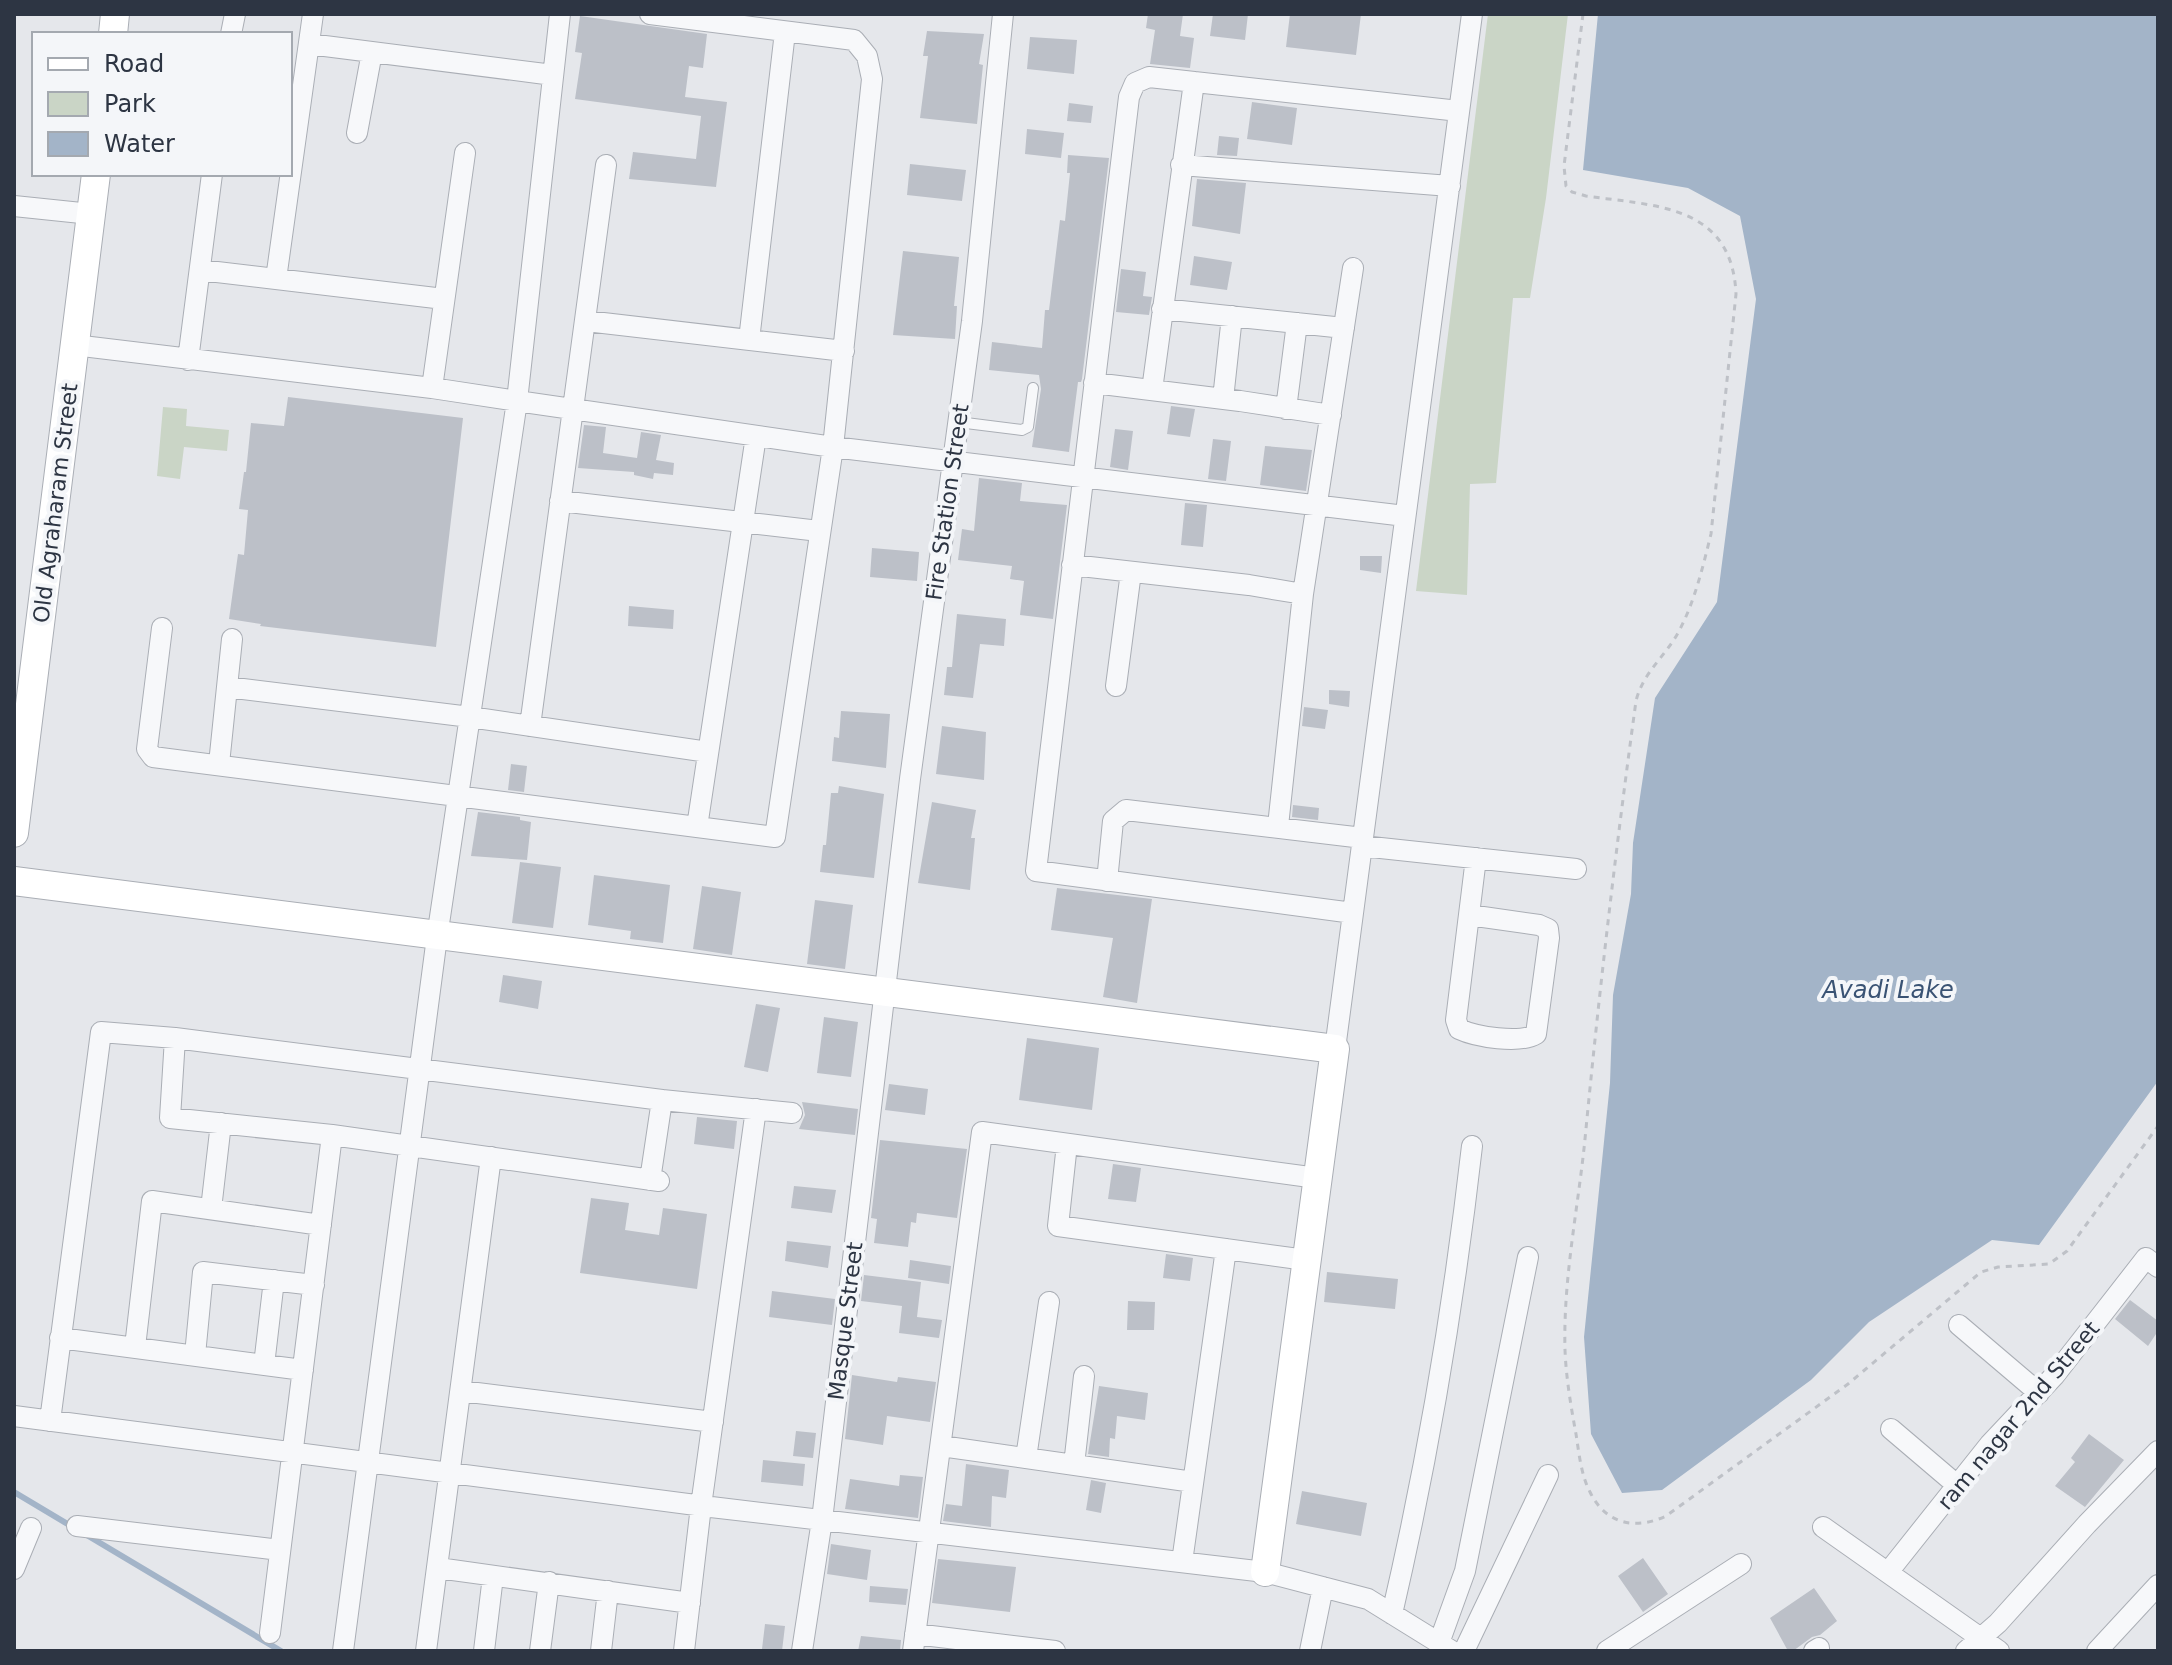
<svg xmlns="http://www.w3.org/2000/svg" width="2172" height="1665" font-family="'DejaVu Sans',sans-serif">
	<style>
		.green { fill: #cad5c6 }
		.water { fill: #a3b4c8 }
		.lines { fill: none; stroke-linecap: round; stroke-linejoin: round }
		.stream { stroke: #a3b4c8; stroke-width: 6 }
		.building { fill: #bcc0c8 }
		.lane-casing { stroke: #aaaeb5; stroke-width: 12 }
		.street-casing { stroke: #aaaeb5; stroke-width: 22 }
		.secondary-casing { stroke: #aaaeb5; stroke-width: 30 }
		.path { stroke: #bec1c7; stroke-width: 3; stroke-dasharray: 6 6; stroke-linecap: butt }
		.lane { stroke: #f7f8fa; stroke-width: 10 }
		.street { stroke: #f7f8fa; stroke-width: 20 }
		.secondary { stroke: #fff; stroke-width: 28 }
		.labels { text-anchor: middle; stroke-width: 8; stroke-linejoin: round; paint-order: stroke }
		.street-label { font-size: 22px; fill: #2d3543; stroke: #f4f6f9 }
		.water-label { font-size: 24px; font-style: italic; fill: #3a5374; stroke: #f4f6f9 }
	</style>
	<rect width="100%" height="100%" fill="#e5e7eb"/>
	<path class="green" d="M 1488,14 L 1568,14 L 1546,198 L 1530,298 L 1513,298 L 1496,483 L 1470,484 L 1467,595 L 1416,591 Z
		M 163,407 L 187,409 L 186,426 L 229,430 L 227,451 L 184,447 L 180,479 L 157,476 Z"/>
	<path class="water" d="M 1598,14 L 2158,14 L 2158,1081 L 2039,1245 L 1992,1240 L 1869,1322 L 1811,1380 L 1662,1490 L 1622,1493 L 1591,1434 L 1584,1337 L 1610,1083 L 1613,995 L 1631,894 L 1633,843 L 1655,698 L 1717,602 L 1756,299 L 1740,216 L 1688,188 L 1583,170 Z"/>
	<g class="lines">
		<path class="stream" d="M 14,1492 L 71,1526
			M 85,1534 L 281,1651"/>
	</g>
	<path class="building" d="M 1148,14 L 1183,14 L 1180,36 L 1194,38 L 1190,68 L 1150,64 L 1155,30 L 1146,28 Z
		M 1213,14 L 1248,14 L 1245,40 L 1210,36 Z
		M 1290,14 L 1361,14 L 1356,55 L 1286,47 Z
		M 580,16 L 707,34 L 703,68 L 689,66 L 685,97 L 727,102 L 716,187 L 629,179 L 633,152 L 696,159 L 701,116 L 575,99 L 582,53 L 575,52 Z
		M 927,31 L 984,34 L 979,64 L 983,65 L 977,124 L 920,118 L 928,56 L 923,56 Z
		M 1030,37 L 1077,40 L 1074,74 L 1027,69 Z
		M 1252,102 L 1297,108 L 1292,145 L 1247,139 Z
		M 1069,103 L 1093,106 L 1091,123 L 1067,121 Z
		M 1027,129 L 1064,133 L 1061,158 L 1025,154 Z
		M 1219,136 L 1239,138 L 1237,156 L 1217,155 Z
		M 1068,155 L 1109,158 L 1082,379 L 1081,382 L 1078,382 L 1069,452 L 1032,447 L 1041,389 L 1039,375 L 989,370 L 992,342 L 1042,348 L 1045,310 L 1049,310 L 1060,220 L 1065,221 L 1070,173 L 1067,173 Z
		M 910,164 L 966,170 L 962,201 L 907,195 Z
		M 1197,179 L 1246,183 L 1240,234 L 1192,226 Z
		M 903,251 L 959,257 L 954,306 L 957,306 L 955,339 L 893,335 Z
		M 1194,256 L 1232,262 L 1227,290 L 1190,285 Z
		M 1121,269 L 1146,272 L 1143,296 L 1152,297 L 1149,315 L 1116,312 Z
		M 288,397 L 463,418 L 436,647 L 260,626 L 261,624 L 229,619 L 238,554 L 244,555 L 248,510 L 239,509 L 244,472 L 246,472 L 251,423 L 284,426 Z
		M 1171,406 L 1195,409 L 1190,437 L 1167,434 Z
		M 584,425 L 606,427 L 603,453 L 637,458 L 641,432 L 661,435 L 656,460 L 674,463 L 673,475 L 654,473 L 653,479 L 634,475 L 634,472 L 578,468 Z
		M 1115,429 L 1133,431 L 1128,470 L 1110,467 Z
		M 1213,439 L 1231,441 L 1226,481 L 1208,479 Z
		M 1265,446 L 1312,450 L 1306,491 L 1260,485 Z
		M 979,478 L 1022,483 L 1020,501 L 1067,505 L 1053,619 L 1020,615 L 1024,581 L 1010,579 L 1012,566 L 958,560 L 962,529 L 974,531 Z
		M 1185,503 L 1207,505 L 1203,547 L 1181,545 Z
		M 872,548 L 919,552 L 917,581 L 870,577 Z
		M 1360,556 L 1382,556 L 1381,573 L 1360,570 Z
		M 629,606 L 674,610 L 673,629 L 628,626 Z
		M 957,614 L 1006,619 L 1004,646 L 980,644 L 973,698 L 944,695 L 947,667 L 952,667 Z
		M 1329,690 L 1350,691 L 1349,707 L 1329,704 Z
		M 1304,707 L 1328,710 L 1325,729 L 1302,726 Z
		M 841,711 L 890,714 L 886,768 L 832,761 L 834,737 L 839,738 Z
		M 942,726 L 986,732 L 984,780 L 936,774 Z
		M 511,764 L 527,766 L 524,792 L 508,790 Z
		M 839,786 L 884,794 L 874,878 L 820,872 L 823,845 L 826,845 L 831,793 L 838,793 Z
		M 932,802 L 976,810 L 971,838 L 975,838 L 970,890 L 918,883 Z
		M 1293,805 L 1319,808 L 1318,820 L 1292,817 Z
		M 478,812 L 520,817 L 520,820 L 531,822 L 527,860 L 471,856 Z
		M 520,862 L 561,867 L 553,928 L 512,923 Z
		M 594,875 L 670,885 L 663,943 L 630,939 L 631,931 L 588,925 Z
		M 702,886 L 741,892 L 732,955 L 693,949 Z
		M 1057,888 L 1152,899 L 1137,1003 L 1103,997 L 1113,938 L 1051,930 Z
		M 815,900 L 853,905 L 845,969 L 807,964 Z
		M 503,975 L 542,981 L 538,1009 L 499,1002 Z
		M 756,1004 L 780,1008 L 768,1072 L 744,1067 Z
		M 824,1017 L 858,1022 L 851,1077 L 817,1073 Z
		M 1027,1038 L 1099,1048 L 1092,1110 L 1019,1100 Z
		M 889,1084 L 928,1089 L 925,1115 L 885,1110 Z
		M 802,1102 L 858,1109 L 855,1135 L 799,1129 L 805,1115 Z
		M 697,1117 L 737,1121 L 734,1149 L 694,1144 Z
		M 880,1140 L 967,1149 L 957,1218 L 917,1213 L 916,1223 L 911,1222 L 908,1247 L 874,1243 L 877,1219 L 871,1218 Z
		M 1113,1164 L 1141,1168 L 1136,1202 L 1108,1199 Z
		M 794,1186 L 836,1190 L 832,1213 L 791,1208 Z
		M 591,1198 L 629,1203 L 625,1230 L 659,1235 L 663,1208 L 707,1214 L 697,1289 L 580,1273 Z
		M 787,1241 L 831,1246 L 828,1268 L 785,1261 Z
		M 1166,1254 L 1193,1258 L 1190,1281 L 1163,1278 Z
		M 910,1260 L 951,1266 L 949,1284 L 908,1278 Z
		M 1327,1272 L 1398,1279 L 1395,1309 L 1324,1302 Z
		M 864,1275 L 921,1282 L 917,1317 L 942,1320 L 939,1338 L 899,1333 L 902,1306 L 861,1301 Z
		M 772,1291 L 835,1299 L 832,1325 L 769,1317 Z
		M 2130,1300 L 2158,1321 L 2158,1331 L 2148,1346 L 2115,1319 Z
		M 1128,1301 L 1155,1302 L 1154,1330 L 1127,1330 Z
		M 852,1375 L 897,1382 L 898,1377 L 936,1382 L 930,1422 L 887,1416 L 883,1445 L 845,1439 Z
		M 1099,1386 L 1148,1393 L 1145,1420 L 1117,1416 L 1115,1439 L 1110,1438 L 1109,1457 L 1088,1454 Z
		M 796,1431 L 816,1433 L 813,1458 L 793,1456 Z
		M 2089,1434 L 2124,1460 L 2085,1507 L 2055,1486 L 2075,1462 L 2071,1458 Z
		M 763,1460 L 805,1464 L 803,1486 L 761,1482 Z
		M 966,1464 L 1009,1470 L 1006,1498 L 992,1496 L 991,1527 L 943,1521 L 946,1504 L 962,1506 Z
		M 900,1475 L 923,1477 L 918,1518 L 845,1509 L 850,1479 L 899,1486 Z
		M 1091,1480 L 1106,1483 L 1101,1513 L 1086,1510 Z
		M 1302,1491 L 1367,1503 L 1361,1536 L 1296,1524 Z
		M 831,1544 L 871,1550 L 867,1580 L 827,1574 Z
		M 1643,1558 L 1668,1594 L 1643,1612 L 1618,1576 Z
		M 938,1559 L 1016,1567 L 1010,1612 L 932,1603 Z
		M 870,1586 L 908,1589 L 906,1605 L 869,1602 Z
		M 1814,1588 L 1837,1621 L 1820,1635 L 1812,1637 L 1793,1651 L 1788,1651 L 1770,1618 Z
		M 765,1624 L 785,1626 L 782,1651 L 762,1649 Z
		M 861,1636 L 901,1640 L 900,1651 L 858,1651 Z"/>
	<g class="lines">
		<g class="lane-casing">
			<path id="lane" d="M 958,422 L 1022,430 L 1028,427 L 1033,388"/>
		</g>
		<g class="street-casing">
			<path id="street" d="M 560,14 L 517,401 L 833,447 L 1405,516
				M 650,14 L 854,40 L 867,56 L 872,79 L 833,447 L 775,837 L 697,827 L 756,436
				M 231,34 L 235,14
				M 309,44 L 553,75
				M 357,133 L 372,52
				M 1181,165 L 1450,186
				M 14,206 L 91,214
				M 200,270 L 444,299
				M 276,279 L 313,14
				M 1162,309 L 1344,328
				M 586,321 L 844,351
				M 749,340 L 785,32
				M 74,345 L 432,388 L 465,153
				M 188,360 L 212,174
				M 1094,383 L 1240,401 L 1331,415
				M 1152,390 L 1194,82
				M 1223,399 L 1232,316
				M 1286,409 L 1297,323
				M 560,501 L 819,531
				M 1072,565 L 1249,585 L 1303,594
				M 162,628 L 147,749 L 153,757 L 697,827
				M 1116,686 L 1131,572
				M 227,687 L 470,717 L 708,752
				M 530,726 L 606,165
				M 219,764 L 232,639
				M 1278,826 L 1303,594 L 1353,268
				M 1362,846 L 1576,869
				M 1107,881 L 1113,821 L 1126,810 L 1363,838
				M 1353,913 L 1036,871 L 1129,97 L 1135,83 L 1149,77 L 1459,111
				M 1469,915 L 1539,925 L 1548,929 L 1549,938 L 1536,1034 C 1520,1044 1476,1037 1459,1029 L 1456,1020 L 1476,858
				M 175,1038 L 170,1118 L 332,1135 L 659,1181
				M 1335,1049 L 1472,14
				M 1067,1144 L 1058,1226 L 1306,1260
				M 650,1180 L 662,1100
				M 211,1209 L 221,1123
				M 1959,1325 L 2039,1393
				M 60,1338 L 303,1370
				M 135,1347 L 152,1201 L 321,1225
				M 195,1355 L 203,1272 L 314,1285
				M 264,1365 L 274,1280
				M 461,1391 L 713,1422
				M 14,1416 L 711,1507 L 1265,1572 L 1368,1599 L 1452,1651
				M 50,1421 L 101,1032 L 175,1038 L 662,1100 L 792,1113
				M 1891,1429 L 1958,1486
				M 941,1446 L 1193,1482
				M 1026,1458 L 1049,1302
				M 1074,1465 L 1084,1376
				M 77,1526 L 280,1550
				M 1823,1527 L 1999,1651
				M 1182,1562 L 1226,1249
				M 438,1568 L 690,1603
				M 14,1569 L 31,1528
				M 1889,1571 L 1990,1444 L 2054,1376 L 2146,1258 L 2158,1267
				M 1392,1614 C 1428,1459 1454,1304 1472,1146
				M 270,1633 L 332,1135
				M 915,1634 L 1055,1651
				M 1439,1643 L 1465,1571 L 1528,1257
				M 343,1651 L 437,937 L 517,401 L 432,388
				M 426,1651 L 491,1157
				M 484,1651 L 493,1576
				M 540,1651 L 549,1582
				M 601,1651 L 608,1591
				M 684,1651 L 701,1506 L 756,1109
				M 802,1651 L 822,1520 L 910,779 L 972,321 L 1003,14
				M 913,1651 L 982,1132 L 1317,1178
				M 1310,1651 L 1323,1587
				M 1464,1651 L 1548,1475
				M 1607,1651 L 1741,1564
				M 1814,1651 L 1819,1648
				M 1966,1651 L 1998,1623 L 2087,1524 L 2158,1451
				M 2097,1651 L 2158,1585"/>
		</g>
		<g class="secondary-casing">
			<path id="secondary" d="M 113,34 L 115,14
				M 14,833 L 96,174
				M 14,881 C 454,939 895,991 1335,1049 L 1265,1572"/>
		</g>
		<path class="path" d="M 1583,14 L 1564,166 L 1566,186 L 1572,192 L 1586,196 C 1655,206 1732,204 1736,294 L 1711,534 C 1703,566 1695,601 1679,631 C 1666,656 1643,672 1636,701 C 1616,847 1599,993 1585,1139 C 1578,1209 1563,1279 1565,1350 C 1566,1377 1571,1407 1576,1434 C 1579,1453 1581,1475 1590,1492 C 1606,1525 1636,1530 1666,1516 L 1848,1384 L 1981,1272 L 1998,1267 L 2049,1264 L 2067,1251 L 2158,1126"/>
		<use href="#lane" class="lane"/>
		<use href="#street" class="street"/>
		<use href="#secondary" class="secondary"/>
	</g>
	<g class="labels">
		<g class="street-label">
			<text transform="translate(947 502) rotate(-82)" y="8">Fire Station Street</text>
			<text transform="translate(55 503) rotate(-83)" y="8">Old Agraharam Street</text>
			<text transform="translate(845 1321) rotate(-83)" y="8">Masque Street</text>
			<text transform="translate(2018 1415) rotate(-50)" y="8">ram nagar 2nd Street</text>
		</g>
		<g class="water-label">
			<text x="1888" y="998">Avadi Lake</text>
		</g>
	</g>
	<rect width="2172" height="1665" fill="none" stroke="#2d3543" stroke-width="32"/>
	<rect x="32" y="32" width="260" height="144" fill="#f4f6f9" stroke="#a4a9b0" stroke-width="2"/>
	<rect x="48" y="58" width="40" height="12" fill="#ffffff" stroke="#a4a9b0" stroke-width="2"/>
	<text x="104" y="72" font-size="24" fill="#2d3543">Road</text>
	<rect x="48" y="92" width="40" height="24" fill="#cad5c6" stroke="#a4a9b0" stroke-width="2"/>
	<text x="104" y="112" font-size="24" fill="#2d3543">Park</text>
	<rect x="48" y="132" width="40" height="24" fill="#a3b4c8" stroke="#a4a9b0" stroke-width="2"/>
	<text x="104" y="152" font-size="24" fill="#2d3543">Water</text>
</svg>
